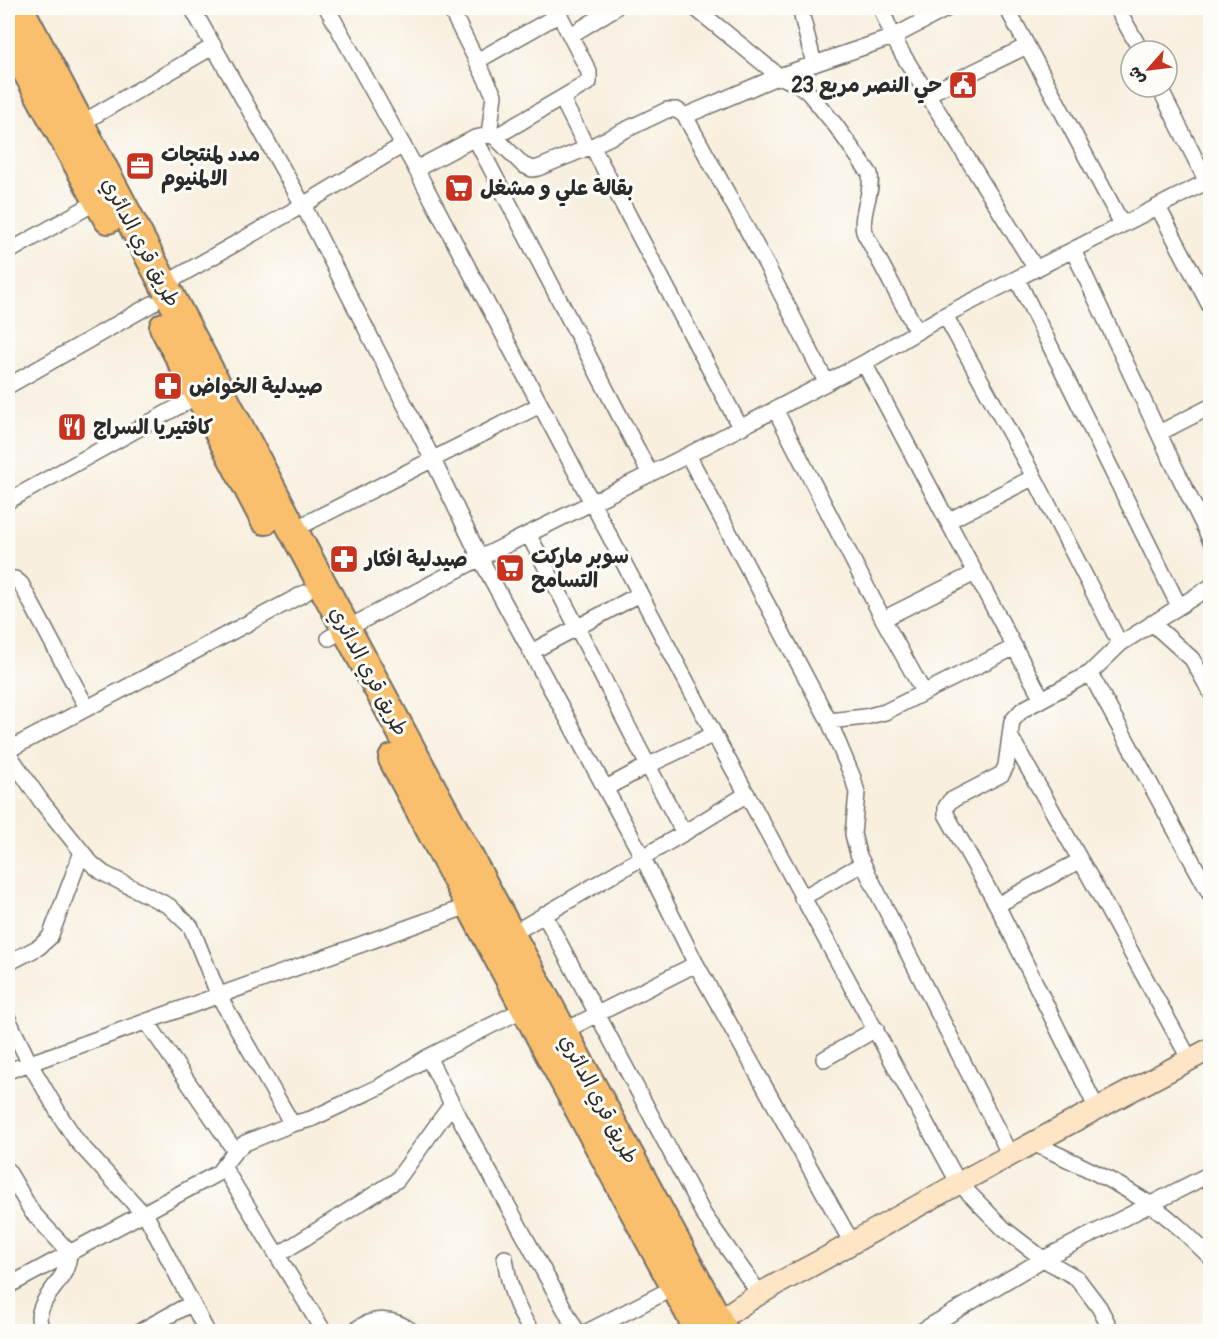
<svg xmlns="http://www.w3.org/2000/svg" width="1218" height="1339" font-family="Pangolin,'Playpen Sans Arabic',sans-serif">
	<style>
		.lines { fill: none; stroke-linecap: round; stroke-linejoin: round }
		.street-casing { stroke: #73706a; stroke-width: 18 }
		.secondary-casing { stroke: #73706a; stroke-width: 24 }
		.highway-casing { stroke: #73706a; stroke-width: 32 }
		.street { stroke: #fff; stroke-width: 15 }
		.secondary { stroke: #fde5c5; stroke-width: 21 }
		.highway { stroke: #f9bf6d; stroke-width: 28 }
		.labels { text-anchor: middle; stroke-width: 6; stroke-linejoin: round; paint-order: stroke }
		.poi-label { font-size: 21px; font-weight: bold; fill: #2b2b2b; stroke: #fdfcf7; text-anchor: start }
		.street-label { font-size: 21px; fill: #2b2b2b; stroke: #fdfcf7 }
	</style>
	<rect width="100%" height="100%" fill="#fdfcf7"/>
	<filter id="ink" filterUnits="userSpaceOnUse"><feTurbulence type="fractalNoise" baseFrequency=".0167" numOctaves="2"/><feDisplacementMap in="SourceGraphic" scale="12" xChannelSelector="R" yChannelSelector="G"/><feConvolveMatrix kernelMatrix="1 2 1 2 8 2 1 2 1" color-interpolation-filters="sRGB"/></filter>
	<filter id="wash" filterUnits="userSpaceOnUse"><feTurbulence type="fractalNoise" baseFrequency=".008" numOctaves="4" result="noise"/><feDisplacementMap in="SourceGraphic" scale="24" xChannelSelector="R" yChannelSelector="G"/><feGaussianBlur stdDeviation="1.35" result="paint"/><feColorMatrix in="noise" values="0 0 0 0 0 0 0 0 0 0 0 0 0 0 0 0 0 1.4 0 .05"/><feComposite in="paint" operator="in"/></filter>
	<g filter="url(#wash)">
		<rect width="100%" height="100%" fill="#f8efde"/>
	</g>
	<g filter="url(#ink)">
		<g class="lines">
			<g class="street-casing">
				<path id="street" d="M 192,8 L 303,205 L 433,460 L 480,558 L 642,856 L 696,964 L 852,1243
					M 327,8 L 416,169 L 714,734 L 958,1182 L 1004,1229 L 1043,1259 L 1077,1278 L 1099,1307 L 1112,1332
					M 450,8 L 494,95 L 489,135
					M 695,8 L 779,76 L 799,85 L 808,92 L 836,126 L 870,174 C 873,194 860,212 864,232 L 917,331
					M 800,8 L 814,64
					M 881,8 L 893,37 L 903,55 L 1036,269
					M 1007,8 L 1122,224
					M 1117,8 L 1141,51
					M 571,35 L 615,8
					M 477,61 L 560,14
					M 1159,87 L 1207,182
					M 928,94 L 1027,46
					M 562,99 L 587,148
					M 685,116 L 766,264 L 826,382
					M 80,124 L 214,46
					M 495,137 L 589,82 L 589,72 L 556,8
					M 475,138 L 650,474
					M 592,146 L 740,427
					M 416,169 L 475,138 L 489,135 L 495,137 L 523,165 L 532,169 L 538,168 L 592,146 L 667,110 L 677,110 L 685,116 L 779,76 L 893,37 L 948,8
					M 1158,207 L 1210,306
					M 1073,250 L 1167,451 L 1210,539
					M 8,252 L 98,201
					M 1017,279 L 1179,606
					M 163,285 L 303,205 L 403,145
					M 945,315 L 1034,477 L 1120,644
					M 864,363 L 1042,699
					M 8,386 L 152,304
					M 775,409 L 883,619 L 924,693
					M 1159,433 L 1210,407
					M 688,455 L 829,721 L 853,778 L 857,793 L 853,834 L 858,854 L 1010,1155
					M 8,501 L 199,395
					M 948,521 L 1034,477
					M 293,530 L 540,405
					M 528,534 C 582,633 630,735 684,833
					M 8,579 L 15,579 L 21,584 L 87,708
					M 883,619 L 975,573
					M 1152,623 L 1192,659 L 1210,691
					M 329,638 L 480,558 L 688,455 L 864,363 L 945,315 L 1210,180
					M 531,652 L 640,594
					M 1090,673 L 1210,894
					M 829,721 L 865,717 L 885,712 L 1015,647
					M 1010,736 L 1091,879 L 1190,1060
					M 8,750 L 305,593
					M 8,753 L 41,801 L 91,863 L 103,873 L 169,906 L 191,927 L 219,996 L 292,1124
					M 606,788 L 647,766 L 714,734
					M 802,898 L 862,864
					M 997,905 L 1079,861
					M 544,914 L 704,1215 L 759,1293
					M 510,935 L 684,833 L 747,794
					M 8,963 L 39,947 L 50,937 L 82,852
					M 8,1019 L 30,1064 L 61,1117 L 77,1141 L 148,1219 L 207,1332
					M 147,1022 L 235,1151
					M 562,1032 L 696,964
					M 428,1057 L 452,1104 L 577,1332
					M 824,1059 L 876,1029
					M 8,1071 L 471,905
					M 1097,1109 L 997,905 L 946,814 L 946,807 L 950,801 L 1002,774 L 1006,766 L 1012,721 L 1022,710 L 1090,673 L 1120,644 L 1210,587
					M 1033,1143 C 1072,1161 1116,1181 1151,1205 C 1173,1220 1192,1239 1210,1257
					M 224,1168 L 324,1332
					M 8,1171 L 32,1212 L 69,1252 C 69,1281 42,1292 39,1317 C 39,1321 41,1327 41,1332
					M 278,1255 L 397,1180 L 452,1104
					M 505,1258 C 509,1286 516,1309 532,1332
					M 8,1286 L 218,1173 L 235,1151 L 245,1143 L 292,1124 L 311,1119 L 381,1086 L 428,1057 L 524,1009
					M 139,1332 L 192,1303
					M 353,1332 C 372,1316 395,1317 413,1332
					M 587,1332 L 675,1287
					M 920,1332 L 1043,1259 L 1210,1174"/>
			</g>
			<g class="secondary-casing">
				<path id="secondary" d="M 709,1329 C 750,1294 799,1274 845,1247 C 965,1178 1088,1113 1210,1049"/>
			</g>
			<g class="highway-casing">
				<path id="highway" d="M 19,8 L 293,530 L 724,1332
					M 8,37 L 108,219
					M 164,327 L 265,520
					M 393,759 C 494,950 596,1142 700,1332"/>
			</g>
			<use href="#street" class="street"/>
			<use href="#secondary" class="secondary"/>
			<use href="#highway" class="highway"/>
		</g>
	</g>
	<defs>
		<g id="civic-square" transform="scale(1.5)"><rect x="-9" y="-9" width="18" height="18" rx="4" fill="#c8321e" stroke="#fdfcf7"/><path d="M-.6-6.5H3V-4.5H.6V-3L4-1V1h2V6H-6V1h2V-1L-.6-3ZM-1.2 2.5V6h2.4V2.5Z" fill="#fff"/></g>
		<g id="office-square" transform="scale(1.5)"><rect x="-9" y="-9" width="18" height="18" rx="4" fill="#c8321e" stroke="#fdfcf7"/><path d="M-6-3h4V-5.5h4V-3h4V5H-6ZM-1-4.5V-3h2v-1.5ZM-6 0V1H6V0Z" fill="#fff"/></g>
		<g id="supermarket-square" transform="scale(1.5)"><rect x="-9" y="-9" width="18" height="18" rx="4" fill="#c8321e" stroke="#fdfcf7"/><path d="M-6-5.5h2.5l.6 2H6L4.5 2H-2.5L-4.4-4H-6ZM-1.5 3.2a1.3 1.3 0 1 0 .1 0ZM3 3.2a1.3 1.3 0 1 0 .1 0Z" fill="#fff"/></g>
		<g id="pharmacy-square" transform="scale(1.5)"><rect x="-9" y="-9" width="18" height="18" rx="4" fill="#c8321e" stroke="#fdfcf7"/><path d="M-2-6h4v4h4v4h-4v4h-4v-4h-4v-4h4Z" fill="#fff"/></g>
		<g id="restaurant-square" transform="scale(1.5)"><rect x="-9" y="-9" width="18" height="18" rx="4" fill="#c8321e" stroke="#fdfcf7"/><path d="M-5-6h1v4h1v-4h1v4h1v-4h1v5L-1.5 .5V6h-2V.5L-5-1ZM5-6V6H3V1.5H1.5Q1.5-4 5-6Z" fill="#fff"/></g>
	</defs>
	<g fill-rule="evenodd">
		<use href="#civic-square" x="963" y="85"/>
		<use href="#office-square" x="140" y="166"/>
		<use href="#supermarket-square" x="459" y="188"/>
		<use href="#pharmacy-square" x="168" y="386"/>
		<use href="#restaurant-square" x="72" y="427"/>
		<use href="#pharmacy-square" x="344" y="559"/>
		<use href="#supermarket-square" x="510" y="568"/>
	</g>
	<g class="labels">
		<g class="poi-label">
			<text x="942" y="92" text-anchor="end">حي النصر مربع 23</text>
			<text x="161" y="161">مدد لمنتجات<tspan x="161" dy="24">الالمنيوم</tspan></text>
			<text x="480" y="195">بقالة علي و مشغل</text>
			<text x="189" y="393">صيدلية الخواض</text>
			<text x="93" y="434">كافتيريا السراج</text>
			<text x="531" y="563">سوبر ماركت<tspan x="531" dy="24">التسامح</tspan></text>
			<text x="365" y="566">صيدلية افكار</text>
		</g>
		<g class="street-label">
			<text transform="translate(141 242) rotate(62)" y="7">طريق قري الدائري</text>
			<text transform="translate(369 671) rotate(62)" y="7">طريق قري الدائري</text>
			<text transform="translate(599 1099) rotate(62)" y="7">طريق قري الدائري</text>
		</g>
	</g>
	<rect width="1218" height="1339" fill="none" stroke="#fdfcf7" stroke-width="30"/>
	<g transform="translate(1149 69) rotate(242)"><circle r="28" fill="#fdfcf7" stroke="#a9a8a5" stroke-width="1.5"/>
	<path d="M0-4.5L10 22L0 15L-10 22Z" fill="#c8321e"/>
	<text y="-9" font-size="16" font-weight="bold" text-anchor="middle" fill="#2b2b2b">ش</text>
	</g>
</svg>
